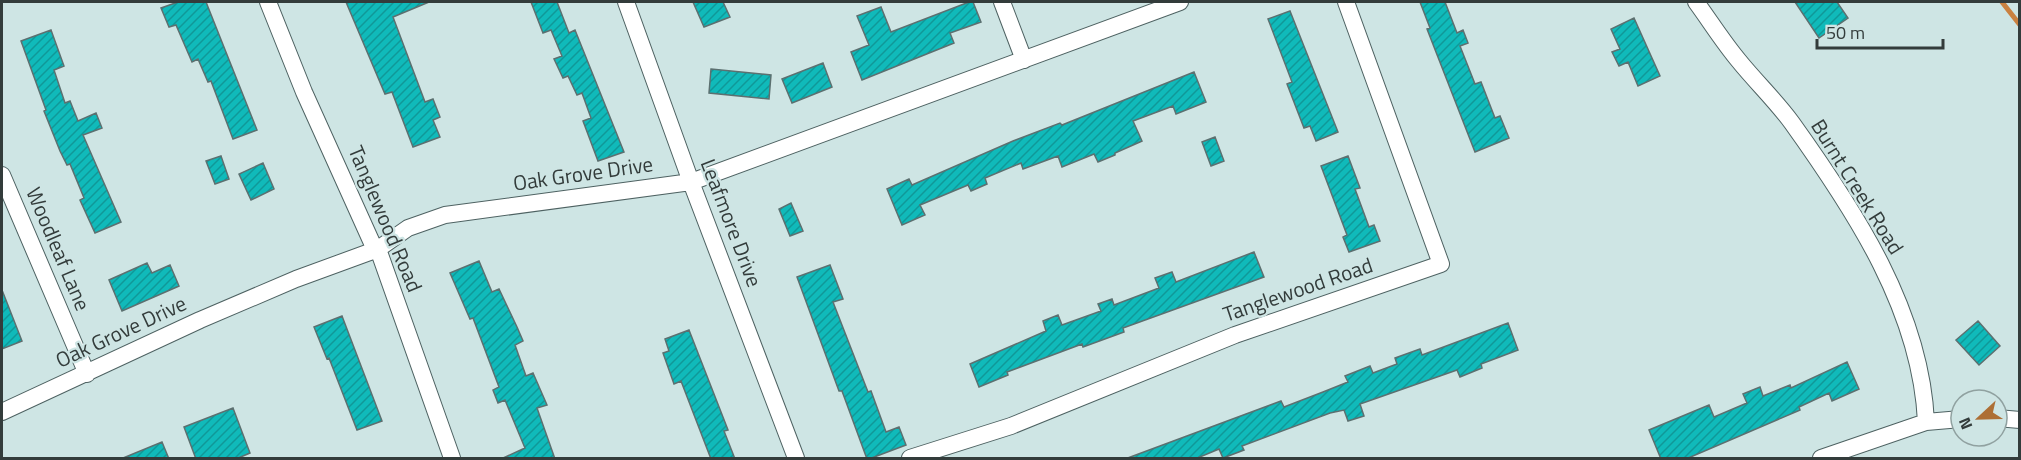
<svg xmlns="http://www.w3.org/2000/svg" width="2021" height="460" font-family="'Titillium Web',sans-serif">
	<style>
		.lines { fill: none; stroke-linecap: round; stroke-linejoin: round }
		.stream { stroke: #ca8140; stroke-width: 5 }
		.building { fill: url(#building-hatch); stroke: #5c7070; stroke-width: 1.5 }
		.minor-casing { stroke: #4e6262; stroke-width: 18 }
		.minor { stroke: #fff; stroke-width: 16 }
		.labels { text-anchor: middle; stroke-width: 4.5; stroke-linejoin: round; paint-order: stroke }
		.street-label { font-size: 21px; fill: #333c3b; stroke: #cee5e4 }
	</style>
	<defs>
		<pattern id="building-hatch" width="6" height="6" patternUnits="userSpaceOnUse" patternTransform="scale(1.5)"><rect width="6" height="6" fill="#10baba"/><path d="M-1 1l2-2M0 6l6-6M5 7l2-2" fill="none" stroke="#109898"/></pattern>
	</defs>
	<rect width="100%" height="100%" fill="#cee5e4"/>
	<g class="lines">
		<path class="stream" d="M 2002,2 L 2020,25"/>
	</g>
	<path class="building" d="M 178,2 L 206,2 L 257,130 L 233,139 L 211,81 L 208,82 L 198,59 L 192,62 L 176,25 L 169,27 L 161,8 Z
		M 346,2 L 429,2 L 393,17 L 425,102 L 433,99 L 440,117 L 433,120 L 440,137 L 413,147 L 392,92 L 385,94 Z
		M 531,2 L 557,2 L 569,33 L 575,30 L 624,152 L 598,161 L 583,121 L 591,118 L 582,93 L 577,95 L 568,76 L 563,78 L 554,59 L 562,56 L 551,30 L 543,33 Z
		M 693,2 L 723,2 L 730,17 L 704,27 Z
		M 969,2 L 973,2 L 981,22 L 950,33 L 954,43 L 862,80 L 851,52 L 869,45 L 857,16 L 881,7 L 891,32 Z
		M 1420,2 L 1445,2 L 1457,33 L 1463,30 L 1468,43 L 1460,46 L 1475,84 L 1481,82 L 1495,118 L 1500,116 L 1509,138 L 1475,152 L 1427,29 L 1430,28 Z
		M 1795,2 L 1837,2 L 1848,18 L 1819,38 Z
		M 1290,11 L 1338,132 L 1316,141 L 1310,126 L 1304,128 L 1287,84 L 1292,82 L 1268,19 Z
		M 1634,18 L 1660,76 L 1638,86 L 1628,62 L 1619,66 L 1612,52 L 1620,49 L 1611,29 Z
		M 51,30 L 64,66 L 54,70 L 65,103 L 70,101 L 78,121 L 96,113 L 102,128 L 83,135 L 121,222 L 95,233 L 80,200 L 84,198 L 70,164 L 67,165 L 60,151 L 44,111 L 46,110 L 21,41 Z
		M 823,63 L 832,87 L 792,103 L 782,79 Z
		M 711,69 L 771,75 L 769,99 L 709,93 Z
		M 1194,72 L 1206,102 L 1176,114 L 1173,106 L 1133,121 L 1142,141 L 1115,153 L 1115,155 L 1098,162 L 1094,154 L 1062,167 L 1058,156 L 1023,169 L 1021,163 L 985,178 L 987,184 L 971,191 L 968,185 L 920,205 L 925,215 L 902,225 L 887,189 L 909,179 L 912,185 L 1013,141 L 1060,123 L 1062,125 Z
		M 1215,137 L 1224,161 L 1211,166 L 1202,142 Z
		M 221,156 L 229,179 L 215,184 L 206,161 Z
		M 1348,156 L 1360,188 L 1355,189 L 1369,227 L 1374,225 L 1380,241 L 1349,252 L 1343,237 L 1347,235 L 1321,166 Z
		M 263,163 L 274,189 L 251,200 L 239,174 Z
		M 791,203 L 803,231 L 790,236 L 779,209 Z
		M 1254,252 L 1264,277 L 1123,328 L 1124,332 L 1083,347 L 1082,344 L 1007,372 L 1008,375 L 979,387 L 970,364 L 1046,331 L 1043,321 L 1058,315 L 1062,325 L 1101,311 L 1098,304 L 1112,299 L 1114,305 L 1159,288 L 1155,278 L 1172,272 L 1176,282 Z
		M 479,261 L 492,292 L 499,289 L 517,327 L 523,341 L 515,345 L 526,376 L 533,373 L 547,405 L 537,408 L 555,459 L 501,459 L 525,448 L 505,400 L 498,403 L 493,390 L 499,387 L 473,318 L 470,319 L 450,273 Z
		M 147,263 L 152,273 L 170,265 L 179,286 L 122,311 L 109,280 Z
		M 830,265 L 843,299 L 833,302 L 868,392 L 871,391 L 886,432 L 899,427 L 906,445 L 869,459 L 867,459 L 842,391 L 839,391 L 797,277 Z
		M 2,290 L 22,341 L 2,349 Z
		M 342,316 L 382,421 L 357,430 L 329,358 L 327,359 L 314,327 Z
		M 1978,321 L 2000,346 L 1979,365 L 1956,340 Z
		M 1508,323 L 1518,350 L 1481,364 L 1482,368 L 1460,377 L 1457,370 L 1360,404 L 1364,416 L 1348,421 L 1344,410 L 1330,413 L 1242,446 L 1244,450 L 1223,458 L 1219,449 L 1195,459 L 1125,459 L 1281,401 L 1284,407 L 1323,392 L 1348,382 L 1345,376 L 1370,366 L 1373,373 L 1397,364 L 1395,358 L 1420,349 L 1422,355 Z
		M 689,330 L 728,430 L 724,431 L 735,459 L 711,459 L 681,381 L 674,384 L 663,353 L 669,351 L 665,339 Z
		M 1847,362 L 1859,389 L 1832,401 L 1829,393 L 1799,407 L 1800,410 L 1686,459 L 1661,459 L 1649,430 L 1709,405 L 1714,417 L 1747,403 L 1743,394 L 1760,387 L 1763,396 L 1790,385 L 1791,388 Z
		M 233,408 L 250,453 L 236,459 L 196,459 L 184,427 Z
		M 162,442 L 169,459 L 123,459 L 123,458 Z"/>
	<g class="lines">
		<g class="minor-casing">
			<path id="minor" d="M 268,2 L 304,92 L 372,243 L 378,249 L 452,458
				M 626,2 L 691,182 L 796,458
				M 1002,2 L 1024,60
				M 1696,2 C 1710,21 1723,42 1739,61 C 1756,82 1776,101 1792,123 C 1855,211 1921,311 1926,422
				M 2,175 L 87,374
				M 2,412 L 200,320 L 296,279 L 378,249 L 408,228 L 445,215 L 691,182 L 1180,2
				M 1997,418 L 2020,420
				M 910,458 L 1011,426 L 1235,335 L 1441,264 L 1346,2
				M 1821,458 L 1926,422 L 1961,419"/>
		</g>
		<use href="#minor" class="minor"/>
	</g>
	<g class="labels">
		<g class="street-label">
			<text transform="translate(583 174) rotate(-8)" y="7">Oak Grove Drive</text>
			<text transform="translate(1857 187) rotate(58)" y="7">Burnt Creek Road</text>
			<text transform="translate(385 219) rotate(67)" y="7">Tanglewood Road</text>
			<text transform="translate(731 223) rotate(69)" y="7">Leafmore Drive</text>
			<text transform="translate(58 249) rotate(67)" y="7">Woodleaf Lane</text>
			<text transform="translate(1298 290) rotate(-19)" y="7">Tanglewood Road</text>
			<text transform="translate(121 332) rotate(-25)" y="7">Oak Grove Drive</text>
		</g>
	</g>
	<rect width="2021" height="460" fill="none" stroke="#333c3b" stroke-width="6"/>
	<g transform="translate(1979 418) rotate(248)"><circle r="28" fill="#cee5e4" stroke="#90a1a0" stroke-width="1.5"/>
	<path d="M0-4.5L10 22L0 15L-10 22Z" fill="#ad6f35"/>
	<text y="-9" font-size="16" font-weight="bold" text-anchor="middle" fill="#333c3b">N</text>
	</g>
	<path d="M1817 39v9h126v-9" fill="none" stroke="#333c3b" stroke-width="3"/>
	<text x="1826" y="39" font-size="18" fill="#333c3b" stroke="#cee5e4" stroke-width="4.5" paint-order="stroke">50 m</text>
</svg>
